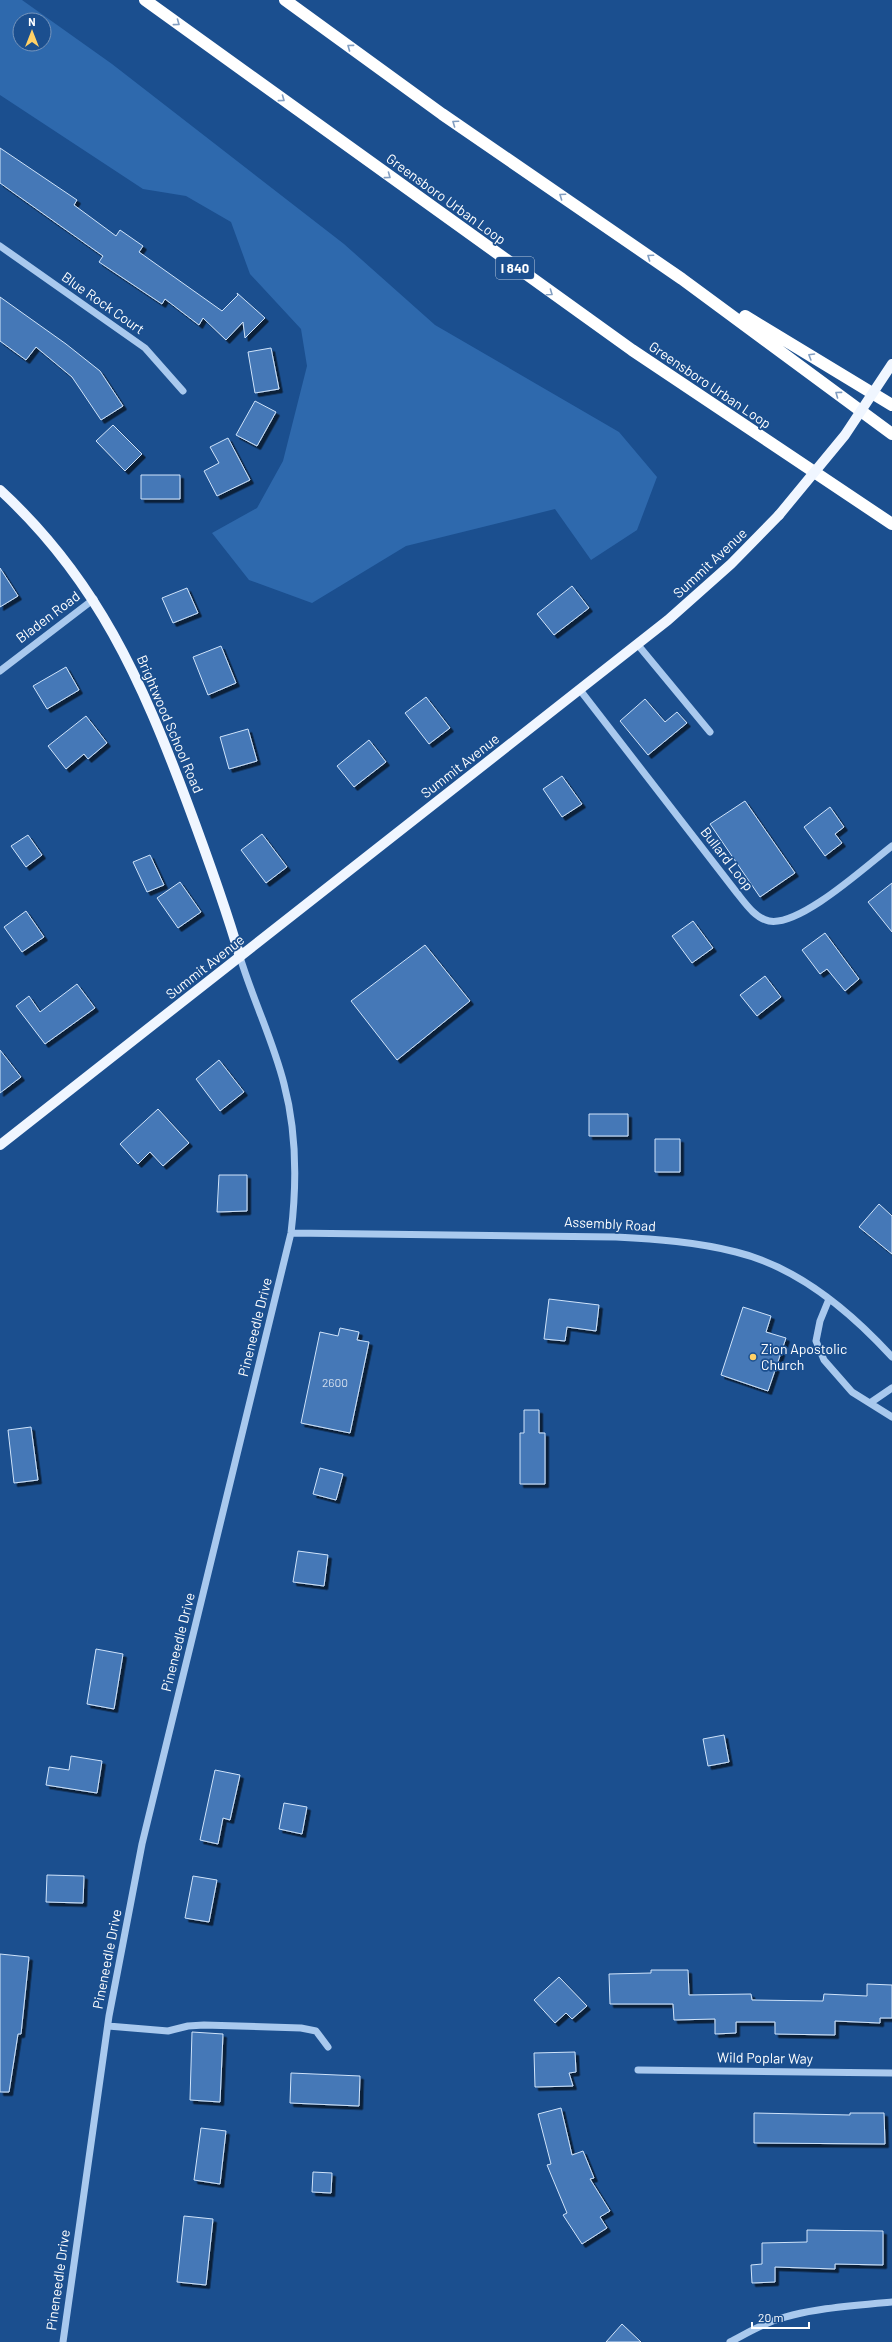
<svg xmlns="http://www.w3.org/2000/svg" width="892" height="2342" font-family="Barlow,sans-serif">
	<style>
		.green { fill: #2e69ad; fill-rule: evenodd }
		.building { fill: #4478b7; stroke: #cfe3fa; filter: url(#shadow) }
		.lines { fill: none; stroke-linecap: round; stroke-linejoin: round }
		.minor { stroke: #a9c9ee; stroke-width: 7 }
		.major { stroke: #f0f6ff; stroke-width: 10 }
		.highway { stroke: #fff; stroke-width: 12 }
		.major-bridge { stroke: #f0f6ff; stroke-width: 10 }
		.oneway { stroke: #829ec1 }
		.poi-dot { fill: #ffd166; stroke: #1b4f8f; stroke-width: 1.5 }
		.labels { text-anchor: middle; stroke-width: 3.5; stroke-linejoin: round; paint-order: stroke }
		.number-label { font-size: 12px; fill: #d0dded }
		.shield { fill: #1b4f8f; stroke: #bbcadd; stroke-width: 1 }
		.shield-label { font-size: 13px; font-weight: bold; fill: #fff }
		.street-label { font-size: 14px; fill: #fff; stroke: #1b4f8f }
		.poi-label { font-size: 14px; fill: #fff; stroke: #1b4f8f; text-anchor: start }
	</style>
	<defs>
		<filter id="shadow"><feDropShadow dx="3.5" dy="3.5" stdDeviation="0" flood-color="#0009"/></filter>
	</defs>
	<rect width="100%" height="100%" fill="#1b4f8f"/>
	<path class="green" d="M 0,0 L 22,0 L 112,64 L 344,244 L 435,325 L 619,432 L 657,477 L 637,530 L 591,560 L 555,509 L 406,546 L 312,603 L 249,580 L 212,533 L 257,508 L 283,461 L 307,366 L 301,329 L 250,274 L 231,222 L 186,196 L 143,189 L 0,95 ZM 20,20 L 44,20 L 44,44 L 20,44 Z"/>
	<path class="building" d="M 0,148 L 77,200 L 74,205 L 116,236 L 120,230 L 143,246 L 139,252 L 222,311 L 238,295 L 237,293 L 265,318 L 245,338 L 243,322 L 226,340 L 203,318 L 199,325 L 165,299 L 162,304 L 99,262 L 103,256 L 0,183 Z
		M 0,297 L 66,344 L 100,371 L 123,406 L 101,420 L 72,377 L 36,347 L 26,360 L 0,341 Z
		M 271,348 L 279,389 L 255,393 L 248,352 Z
		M 255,401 L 276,412 L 257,446 L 236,435 Z
		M 113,425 L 142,454 L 125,471 L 96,441 Z
		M 228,438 L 250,480 L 217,496 L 204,471 L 219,463 L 210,447 Z
		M 141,475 L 180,475 L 180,499 L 141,499 Z
		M 0,568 L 18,596 L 0,607 Z
		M 572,586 L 589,608 L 554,635 L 537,614 Z
		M 187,588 L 198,613 L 173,623 L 162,598 Z
		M 221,646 L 236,683 L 208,695 L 193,657 Z
		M 66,667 L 79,690 L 47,709 L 33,686 Z
		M 426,697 L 450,728 L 429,744 L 405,713 Z
		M 645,699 L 665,722 L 677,712 L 687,723 L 648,755 L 620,721 Z
		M 86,716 L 107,743 L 88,759 L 84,754 L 66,769 L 48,746 Z
		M 248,729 L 257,761 L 229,769 L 220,737 Z
		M 369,740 L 386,762 L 354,787 L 337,766 Z
		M 562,776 L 582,804 L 562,817 L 543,789 Z
		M 745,801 L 795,873 L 760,897 L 710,824 Z
		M 830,807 L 844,827 L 835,834 L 842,843 L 825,856 L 804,827 Z
		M 262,834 L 287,867 L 266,883 L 241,850 Z
		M 28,835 L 42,855 L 26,867 L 11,846 Z
		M 150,855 L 164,885 L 147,892 L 133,862 Z
		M 180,882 L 201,912 L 178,928 L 157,898 Z
		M 892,883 L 892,932 L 868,902 Z
		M 26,911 L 44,937 L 22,952 L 4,927 Z
		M 693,921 L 713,948 L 692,963 L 672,936 Z
		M 825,933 L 859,979 L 845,991 L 827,969 L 820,974 L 802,950 Z
		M 425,945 L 470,1001 L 397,1060 L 351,1001 Z
		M 765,976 L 781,997 L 757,1016 L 740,995 Z
		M 77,984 L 95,1008 L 45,1044 L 16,1006 L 29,996 L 40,1012 Z
		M 0,1050 L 21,1077 L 0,1093 Z
		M 219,1060 L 244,1092 L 220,1111 L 196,1079 Z
		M 158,1109 L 189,1143 L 163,1166 L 150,1152 L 138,1164 L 120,1144 Z
		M 589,1114 L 628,1114 L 628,1136 L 589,1136 Z
		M 655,1139 L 680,1139 L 680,1172 L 655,1172 Z
		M 219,1175 L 247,1175 L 247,1211 L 217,1212 Z
		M 879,1204 L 892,1216 L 892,1254 L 859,1227 Z
		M 549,1299 L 599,1305 L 596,1331 L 567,1327 L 565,1341 L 544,1339 Z
		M 743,1307 L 771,1316 L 766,1332 L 786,1338 L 768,1391 L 721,1375 Z
		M 340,1328 L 359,1332 L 357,1340 L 369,1342 L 350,1433 L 301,1423 L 320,1332 L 338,1336 Z
		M 524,1410 L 539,1410 L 539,1433 L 545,1433 L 545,1484 L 520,1484 L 520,1433 L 524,1433 Z
		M 31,1427 L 38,1480 L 14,1483 L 8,1430 Z
		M 320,1468 L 343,1474 L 336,1500 L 313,1494 Z
		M 298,1551 L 328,1555 L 324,1586 L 293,1582 Z
		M 96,1649 L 123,1654 L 114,1709 L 87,1704 Z
		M 724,1735 L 729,1762 L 708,1766 L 703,1739 Z
		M 71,1756 L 102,1761 L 97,1793 L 46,1785 L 49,1767 L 69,1770 Z
		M 215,1770 L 240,1775 L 230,1820 L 223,1818 L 218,1844 L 200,1840 Z
		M 284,1803 L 307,1807 L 302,1834 L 279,1829 Z
		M 47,1875 L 84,1876 L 83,1903 L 46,1902 Z
		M 193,1876 L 217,1880 L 209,1922 L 185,1918 Z
		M 0,1954 L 29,1957 L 21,2034 L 18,2034 L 9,2092 L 0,2092 Z
		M 651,1970 L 688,1970 L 689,1995 L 751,1994 L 752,2000 L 823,2001 L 824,1994 L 867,1996 L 867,1984 L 892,1985 L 892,2018 L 880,2018 L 880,2023 L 835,2021 L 835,2035 L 775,2034 L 775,2022 L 736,2022 L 736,2033 L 715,2034 L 715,2019 L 674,2020 L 673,2004 L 610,2004 L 609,1974 L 651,1973 Z
		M 559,1977 L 587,2006 L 572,2019 L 566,2013 L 555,2023 L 534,2000 Z
		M 192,2032 L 223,2034 L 220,2102 L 190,2100 Z
		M 575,2052 L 576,2072 L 569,2073 L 573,2086 L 535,2087 L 534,2053 Z
		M 291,2073 L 360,2076 L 359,2106 L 290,2103 Z
		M 561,2108 L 572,2155 L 583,2151 L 594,2178 L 590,2179 L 610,2211 L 600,2217 L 607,2228 L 582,2244 L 563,2215 L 567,2213 L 547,2165 L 551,2164 L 538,2114 Z
		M 754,2113 L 850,2115 L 850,2113 L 884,2113 L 885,2144 L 754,2143 Z
		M 201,2128 L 226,2131 L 220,2184 L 194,2180 Z
		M 313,2172 L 332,2173 L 331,2193 L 312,2192 Z
		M 184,2216 L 213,2219 L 206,2285 L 177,2282 Z
		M 807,2230 L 883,2231 L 883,2265 L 835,2264 L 835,2269 L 775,2267 L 775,2282 L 752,2283 L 751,2265 L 762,2264 L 762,2243 L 807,2242 Z
		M 622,2324 L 641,2342 L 606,2342 Z"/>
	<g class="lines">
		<path class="minor" d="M 0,246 L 145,348 L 183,391
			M 638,645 L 710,732
			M 0,671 L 94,599
			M 580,690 L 737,893 C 745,903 755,918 769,921 C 800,927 866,866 892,846
			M 291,1233 L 616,1237 C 656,1239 697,1242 736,1252 C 798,1267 850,1311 892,1357
			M 829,1299 L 820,1321 L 816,1341 L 824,1360 L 852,1392 L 892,1417
			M 870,1403 L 892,1388
			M 108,2026 L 168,2031 L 188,2026 L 204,2025 L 301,2028 L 316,2031 L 328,2047
			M 638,2070 L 892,2073
			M 63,2342 L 109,2016 L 142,1844 L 291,1233 C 297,1183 297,1133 284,1084 C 273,1040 253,1000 240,957
			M 730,2342 C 742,2336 755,2328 768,2323 C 801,2309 856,2305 892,2302"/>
		<path class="major" d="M 0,490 C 97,579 142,681 187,802 C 206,853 225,905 240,957
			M 0,1145 L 668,620 L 731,564 L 779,515"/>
		<path class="highway" d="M 145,0 L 632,350 L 892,524
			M 285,0 L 442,114 L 682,279 L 892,434
			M 745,316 L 892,405"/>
		<path class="major-bridge" d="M 779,515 L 845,435 L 892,364"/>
	</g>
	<defs><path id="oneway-chevron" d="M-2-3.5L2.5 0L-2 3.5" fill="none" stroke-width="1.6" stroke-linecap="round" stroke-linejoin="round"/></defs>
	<g class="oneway">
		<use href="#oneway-chevron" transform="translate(177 23) rotate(36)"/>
		<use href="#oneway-chevron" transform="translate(350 47) rotate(-144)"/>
		<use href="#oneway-chevron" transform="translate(282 99) rotate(36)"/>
		<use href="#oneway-chevron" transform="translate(455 123) rotate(-145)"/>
		<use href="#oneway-chevron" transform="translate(388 176) rotate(36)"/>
		<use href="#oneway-chevron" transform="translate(562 196) rotate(-145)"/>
		<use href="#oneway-chevron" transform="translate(650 257) rotate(-145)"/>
		<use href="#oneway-chevron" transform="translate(550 293) rotate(35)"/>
		<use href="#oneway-chevron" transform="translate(811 356) rotate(-149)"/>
		<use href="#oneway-chevron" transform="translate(838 394) rotate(-144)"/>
	</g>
	<circle class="poi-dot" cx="753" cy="1357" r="4"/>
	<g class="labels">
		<g class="number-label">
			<text x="335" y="1387">2600</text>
		</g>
		<rect class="shield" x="496" y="257" width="38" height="22" rx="3"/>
		<g class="shield-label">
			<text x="515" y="273">I 840</text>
		</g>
		<g class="street-label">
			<text transform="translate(446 199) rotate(36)" y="5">Greensboro Urban Loop</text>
			<text transform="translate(103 303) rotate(35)" y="5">Blue Rock Court</text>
			<text transform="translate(710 385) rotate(34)" y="5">Greensboro Urban Loop</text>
			<text transform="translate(710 563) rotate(-43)" y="5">Summit Avenue</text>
			<text transform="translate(48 617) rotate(-37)" y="5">Bladen Road</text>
			<text transform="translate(170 724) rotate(67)" y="5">Brightwood School Road</text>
			<text transform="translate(460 766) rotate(-38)" y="5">Summit Avenue</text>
			<text transform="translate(727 859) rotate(52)" y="5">Bullard Loop</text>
			<text transform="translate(205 967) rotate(-38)" y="5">Summit Avenue</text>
			<text transform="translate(610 1224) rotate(3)" y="5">Assembly Road</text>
			<text transform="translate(255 1327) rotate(-76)" y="5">Pineneedle Drive</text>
			<text transform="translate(178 1642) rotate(-76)" y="5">Pineneedle Drive</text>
			<text transform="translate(107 1959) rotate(-79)" y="5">Pineneedle Drive</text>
			<text transform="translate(765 2058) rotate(1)" y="5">Wild Poplar Way</text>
			<text transform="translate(58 2280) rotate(-82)" y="5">Pineneedle Drive</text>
		</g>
		<g class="poi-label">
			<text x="761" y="1354">Zion Apostolic<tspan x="761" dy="16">Church</tspan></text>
		</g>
	</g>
	<g transform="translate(32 32)"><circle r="19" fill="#1b4f8f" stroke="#7695bc"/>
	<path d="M0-3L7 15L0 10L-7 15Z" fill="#ffd166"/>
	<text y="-6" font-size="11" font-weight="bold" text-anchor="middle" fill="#ffffff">N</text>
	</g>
	<path d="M752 2322v6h57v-6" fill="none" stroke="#ffffff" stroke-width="2"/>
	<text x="758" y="2322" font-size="12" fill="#ffffff" stroke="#1b4f8f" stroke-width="3" paint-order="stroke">20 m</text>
</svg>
